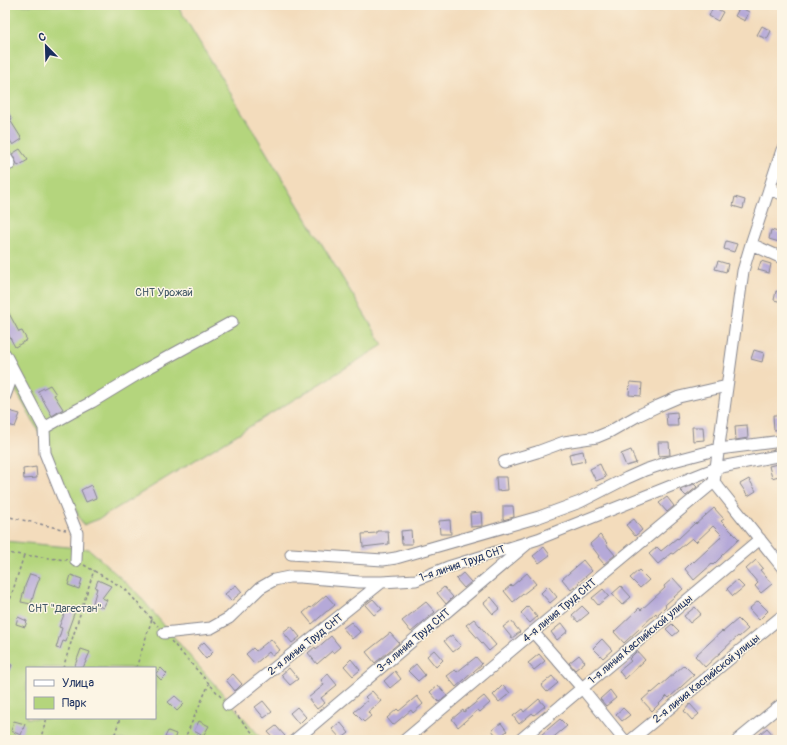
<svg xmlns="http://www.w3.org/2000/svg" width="787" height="745" font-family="Pangolin,sans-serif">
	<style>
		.green { fill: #b4d57d; stroke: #68826e; fill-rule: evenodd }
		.building { fill: #b5a9d8 }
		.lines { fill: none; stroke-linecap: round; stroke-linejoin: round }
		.minor-casing { stroke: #87868d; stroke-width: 13 }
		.path { stroke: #87868d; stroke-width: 1.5; stroke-dasharray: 3 3; stroke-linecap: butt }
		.minor { stroke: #fff; stroke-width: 11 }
		.labels { text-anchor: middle; stroke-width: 3; stroke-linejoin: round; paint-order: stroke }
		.park-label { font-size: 11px; fill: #415866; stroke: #fcf5e5 }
		.street-label { font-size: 11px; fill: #1b2f5e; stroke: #fcf5e5 }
	</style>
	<rect width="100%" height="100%" fill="#fcf5e5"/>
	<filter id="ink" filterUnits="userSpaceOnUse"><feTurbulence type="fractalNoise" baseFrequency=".025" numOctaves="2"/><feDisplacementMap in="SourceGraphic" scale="8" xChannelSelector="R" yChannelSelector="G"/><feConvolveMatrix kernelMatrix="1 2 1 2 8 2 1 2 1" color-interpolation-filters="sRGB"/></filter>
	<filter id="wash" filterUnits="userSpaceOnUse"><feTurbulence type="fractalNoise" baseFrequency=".012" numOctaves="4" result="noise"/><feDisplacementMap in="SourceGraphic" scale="16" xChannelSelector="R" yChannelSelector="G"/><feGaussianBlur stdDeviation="0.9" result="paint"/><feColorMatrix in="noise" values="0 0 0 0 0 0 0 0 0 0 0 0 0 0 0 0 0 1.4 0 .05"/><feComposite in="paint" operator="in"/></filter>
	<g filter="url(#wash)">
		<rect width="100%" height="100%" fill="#f3dcbc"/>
		<path class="green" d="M 5,5 L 177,5 L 383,345 L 99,519 L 83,525 L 39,432 L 5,371 Z
			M 5,541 L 89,549 L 137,593 L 194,661 L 263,740 L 5,740 ZM 27,668 L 155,668 L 155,718 L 27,718 Z"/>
		<g id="blocks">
			<path class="building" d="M 713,7 L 723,12 L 718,21 L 709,16 Z
				M 740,7 L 749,12 L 745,21 L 735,16 Z
				M 762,26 L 771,31 L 767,39 L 757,35 Z
				M 5,107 L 12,119 L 10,120 L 22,139 L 13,145 L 5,133 Z
				M 20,149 L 28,160 L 18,166 L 12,154 Z
				M 735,197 L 745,200 L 743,209 L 733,206 Z
				M 771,230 L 782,233 L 779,242 L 769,239 Z
				M 726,241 L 737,244 L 734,252 L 724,249 Z
				M 718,261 L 728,264 L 726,272 L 715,269 Z
				M 761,261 L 771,264 L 769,273 L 758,270 Z
				M 776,291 L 782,293 L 782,302 L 774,300 Z
				M 5,306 L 19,332 L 22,331 L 27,340 L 15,347 L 5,328 Z
				M 754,350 L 764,353 L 762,362 L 751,359 Z
				M 630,382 L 642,383 L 641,396 L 629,395 Z
				M 50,385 L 56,394 L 54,395 L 63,409 L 52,416 L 38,391 Z
				M 9,411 L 20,414 L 15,427 L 5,424 Z
				M 677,412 L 678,426 L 667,426 L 666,413 Z
				M 773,415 L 782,415 L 782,429 L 774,430 Z
				M 747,425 L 748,438 L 736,440 L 735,426 Z
				M 692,427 L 703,427 L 704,440 L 693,441 Z
				M 658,442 L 669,442 L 670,455 L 659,456 Z
				M 631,450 L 636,463 L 626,466 L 621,454 Z
				M 583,451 L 585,461 L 571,464 L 569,454 Z
				M 782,463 L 782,475 L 772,478 L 769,466 Z
				M 600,464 L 606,477 L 596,481 L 590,469 Z
				M 36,467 L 37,478 L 24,479 L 23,469 Z
				M 496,477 L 507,477 L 508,490 L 497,491 Z
				M 749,479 L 756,491 L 748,496 L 740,484 Z
				M 694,484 L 697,487 L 686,496 L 680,490 Z
				M 91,485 L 96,498 L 86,502 L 81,490 Z
				M 667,497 L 674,506 L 667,512 L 659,503 Z
				M 503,506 L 513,506 L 514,517 L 503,520 Z
				M 714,508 L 724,519 L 721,521 L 739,539 L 721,556 L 722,556 L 713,565 L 712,564 L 694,580 L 685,569 L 693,561 L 694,562 L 720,538 L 720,537 L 722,535 L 713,526 L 696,542 L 692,538 L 673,554 L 671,553 L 658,564 L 649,554 L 657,547 L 661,551 L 677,538 L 678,539 L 695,523 L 696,524 Z
				M 481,512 L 482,526 L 471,527 L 470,513 Z
				M 634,519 L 642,530 L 635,536 L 626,525 Z
				M 450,520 L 451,534 L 440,534 L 439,521 Z
				M 411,530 L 412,544 L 402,544 L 401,531 Z
				M 377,531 L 388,531 L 389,544 L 363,547 L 362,534 L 377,533 Z
				M 600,535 L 607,543 L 606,544 L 615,555 L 604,564 L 598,557 L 599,556 L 590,544 Z
				M 544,547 L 550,555 L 539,563 L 533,556 Z
				M 583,560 L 592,571 L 578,583 L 579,584 L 571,590 L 562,579 L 576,567 L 575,567 Z
				M 756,560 L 763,568 L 760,570 L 772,584 L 761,593 L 755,586 L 758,583 L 746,569 Z
				M 639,570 L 649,580 L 640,588 L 630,578 Z
				M 463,573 L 471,582 L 464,588 L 456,579 Z
				M 527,573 L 536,584 L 513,602 L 504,591 L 511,585 L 512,586 Z
				M 30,574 L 40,577 L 35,590 L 31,604 L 21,602 L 25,586 Z
				M 71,575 L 82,579 L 79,589 L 68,585 Z
				M 673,578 L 683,589 L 665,605 L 666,606 L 657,615 L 656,613 L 624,643 L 614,632 L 639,608 L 641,610 L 665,588 L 664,586 Z
				M 98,580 L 111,586 L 102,598 L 107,600 L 103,608 L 93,603 L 97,588 L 95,588 Z
				M 737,580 L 744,587 L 733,596 L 727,589 Z
				M 236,585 L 242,592 L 231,601 L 225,594 Z
				M 548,586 L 557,597 L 550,603 L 541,593 Z
				M 621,586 L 631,597 L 622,605 L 612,594 Z
				M 444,587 L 453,597 L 446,604 L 437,593 Z
				M 603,589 L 609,596 L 598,605 L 592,598 Z
				M 326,595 L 335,605 L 328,611 L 327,611 L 312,624 L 303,613 L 310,607 L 311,608 Z
				M 491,597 L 500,608 L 493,614 L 484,603 Z
				M 373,599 L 382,609 L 374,615 L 365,605 Z
				M 758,601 L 768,611 L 759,620 L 749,609 Z
				M 426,602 L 435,612 L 411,632 L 402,621 Z
				M 528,606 L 537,617 L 530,623 L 521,613 Z
				M 582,606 L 589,613 L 578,622 L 572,615 Z
				M 67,607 L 75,611 L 67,633 L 68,634 L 66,642 L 63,641 L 60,649 L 56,648 L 62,628 L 59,627 Z
				M 695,607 L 701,614 L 690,623 L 684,616 Z
				M 18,617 L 27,621 L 25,627 L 16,624 Z
				M 474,619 L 496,645 L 489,651 L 466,625 Z
				M 738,619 L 748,629 L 739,637 L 738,636 L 705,667 L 695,656 L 722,631 L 723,632 Z
				M 511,621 L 520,632 L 512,638 L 503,627 Z
				M 351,622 L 360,632 L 352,639 L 343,628 Z
				M 562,623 L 568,631 L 557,640 L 551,632 Z
				M 672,624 L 679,631 L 673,636 L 666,629 Z
				M 291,626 L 300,637 L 292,643 L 283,632 Z
				M 390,633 L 399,643 L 375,663 L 366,652 Z
				M 452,635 L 461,646 L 453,652 L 444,641 Z
				M 331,636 L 340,647 L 333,653 L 332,651 L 317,664 L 308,653 L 315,647 L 316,649 Z
				M 271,639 L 280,650 L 272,656 L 269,652 L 255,664 L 246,654 L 253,648 L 256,651 Z
				M 602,639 L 612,650 L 603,658 L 593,648 Z
				M 204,642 L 213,652 L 206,659 L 197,648 Z
				M 81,649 L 90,652 L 83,668 L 74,668 Z
				M 434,650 L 443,660 L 436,667 L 427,656 Z
				M 637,651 L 645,660 L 625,679 L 619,671 L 631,661 L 629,659 Z
				M 539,654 L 545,661 L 534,670 L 528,663 Z
				M 579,655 L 585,662 L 575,670 L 569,663 Z
				M 476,657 L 482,664 L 456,687 L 447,676 L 455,670 L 457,672 Z
				M 351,659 L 360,670 L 353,676 L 344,666 Z
				M 5,662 L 12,665 L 5,682 Z
				M 416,664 L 425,675 L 418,681 L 408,671 Z
				M 684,665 L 694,675 L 669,698 L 667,696 L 652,711 L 642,700 L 651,692 L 652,693 Z
				M 161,668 L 167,674 L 161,680 L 155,674 Z
				M 289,668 L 298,679 L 290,685 L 281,675 Z
				M 395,671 L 401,679 L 390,688 L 384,681 Z
				M 233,674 L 242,684 L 235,691 L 226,680 Z
				M 328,674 L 337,685 L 321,698 L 325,703 L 317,709 L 308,698 L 324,685 L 321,680 Z
				M 552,676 L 558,683 L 547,692 L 541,685 Z
				M 438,685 L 447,696 L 439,702 L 430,692 Z
				M 503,685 L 510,693 L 499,702 L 493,695 Z
				M 610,690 L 616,698 L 606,706 L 600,699 Z
				M 372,691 L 381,701 L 368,712 L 371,716 L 364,722 L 354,712 L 368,700 L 365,697 Z
				M 175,696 L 184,704 L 177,711 L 168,702 Z
				M 417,696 L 423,704 L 413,713 L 411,710 L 393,725 L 387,718 L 397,709 L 399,711 Z
				M 484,696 L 490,703 L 480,712 L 478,710 L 458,727 L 452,719 L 463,710 L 464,712 Z
				M 539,699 L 545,706 L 534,715 L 532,713 L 519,724 L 513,716 L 522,709 L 524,712 Z
				M 263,701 L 272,712 L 264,718 L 255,707 Z
				M 690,704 L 699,714 L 692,720 L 684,711 Z
				M 297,707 L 306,717 L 299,724 L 290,713 Z
				M 623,708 L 630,715 L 622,721 L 616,714 Z
				M 560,719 L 567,726 L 550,740 L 535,740 Z
				M 14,721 L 25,724 L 21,735 L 11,731 Z
				M 199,721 L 209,726 L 203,736 L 194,731 Z
				M 340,722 L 349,733 L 341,739 L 332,729 Z
				M 501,723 L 507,731 L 498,738 L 492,730 Z
				M 276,726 L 285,736 L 281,740 L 275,740 L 268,732 Z
				M 767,728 L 774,736 L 769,740 L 753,740 Z
				M 168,731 L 176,734 L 174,740 L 165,737 Z"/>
		</g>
	</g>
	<g filter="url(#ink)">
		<use href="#blocks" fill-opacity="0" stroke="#87868d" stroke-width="1"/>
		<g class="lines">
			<g class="minor-casing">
				<path id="minor" d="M 782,150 L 751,244 L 743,271 L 714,482 L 782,567
					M 5,156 L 10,164
					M 769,189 L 782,194
					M 751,244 L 782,258
					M 5,354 L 44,428 L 45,453 L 77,533 L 76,561
					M 5,396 L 14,371
					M 44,428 L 71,413 L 92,402 L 148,368 L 232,322
					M 504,462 L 537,452 L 564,442 L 597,437 L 609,432 L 637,416 L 658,406 L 679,397 L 727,386
					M 291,554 L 383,560 L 396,558 L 539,517 L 580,502 L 627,478 L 645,470 L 666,463 L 719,449 L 782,441
					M 533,632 L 582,688 L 624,740
					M 164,633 L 211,628 L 229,618 L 260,588 L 274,580 L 289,577 L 300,577 L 359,582 L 382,582 L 416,580 L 448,567 L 538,539 L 716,468 L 782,455
					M 228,705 L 382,582
					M 295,740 L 527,544
					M 405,740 L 533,632 L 714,482
					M 520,740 L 760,539
					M 631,740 L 782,616
					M 738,740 L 782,704"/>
			</g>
			<path class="path" d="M 5,516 L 66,530
				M 5,553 L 67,560
				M 84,565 L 125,589 L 158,626
				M 5,616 L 24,555
				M 171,641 L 222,698
				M 63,668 L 94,570
				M 136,668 L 152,619
				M 234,712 L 259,740
				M 40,740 L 47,718
				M 113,740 L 120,718
				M 184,740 L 209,684"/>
			<use href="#minor" class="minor"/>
		</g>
	</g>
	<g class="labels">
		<g class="park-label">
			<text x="164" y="296">СНТ Урожай</text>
			<text x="65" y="612">СНТ "Дагестан"</text>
		</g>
		<g class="street-label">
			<text transform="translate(462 563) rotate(-19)" y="4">1-я линия Труд СНТ</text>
			<text transform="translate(559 610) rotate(-40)" y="4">4-я линия Труд СНТ</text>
			<text transform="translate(640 639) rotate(-40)" y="4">1-я линия Каспийской улицы</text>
			<text transform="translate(413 640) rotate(-40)" y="4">3-я линия Труд СНТ</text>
			<text transform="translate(305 644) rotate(-38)" y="4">2-я линия Труд СНТ</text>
			<text transform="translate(706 678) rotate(-39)" y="4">2-я линия Каспийской улицы</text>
		</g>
	</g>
	<rect width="787" height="745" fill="none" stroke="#fcf5e5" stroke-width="20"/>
	<rect x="26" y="667" width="130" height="52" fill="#fcf5e5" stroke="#a2a6af"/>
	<rect x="34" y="680" width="20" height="6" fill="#ffffff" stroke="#a2a6af"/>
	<text x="62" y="687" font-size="12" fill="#1b2f5e">Улица</text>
	<rect x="34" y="697" width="20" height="12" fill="#b4d57d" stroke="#a2a6af"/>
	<text x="62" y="707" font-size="12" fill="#1b2f5e">Парк</text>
	<g transform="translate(46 46) rotate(337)" stroke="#fcf5e5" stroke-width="3" paint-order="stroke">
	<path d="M0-3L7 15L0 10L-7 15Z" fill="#1b2f5e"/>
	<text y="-6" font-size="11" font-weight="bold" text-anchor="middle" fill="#1b2f5e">С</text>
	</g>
</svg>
